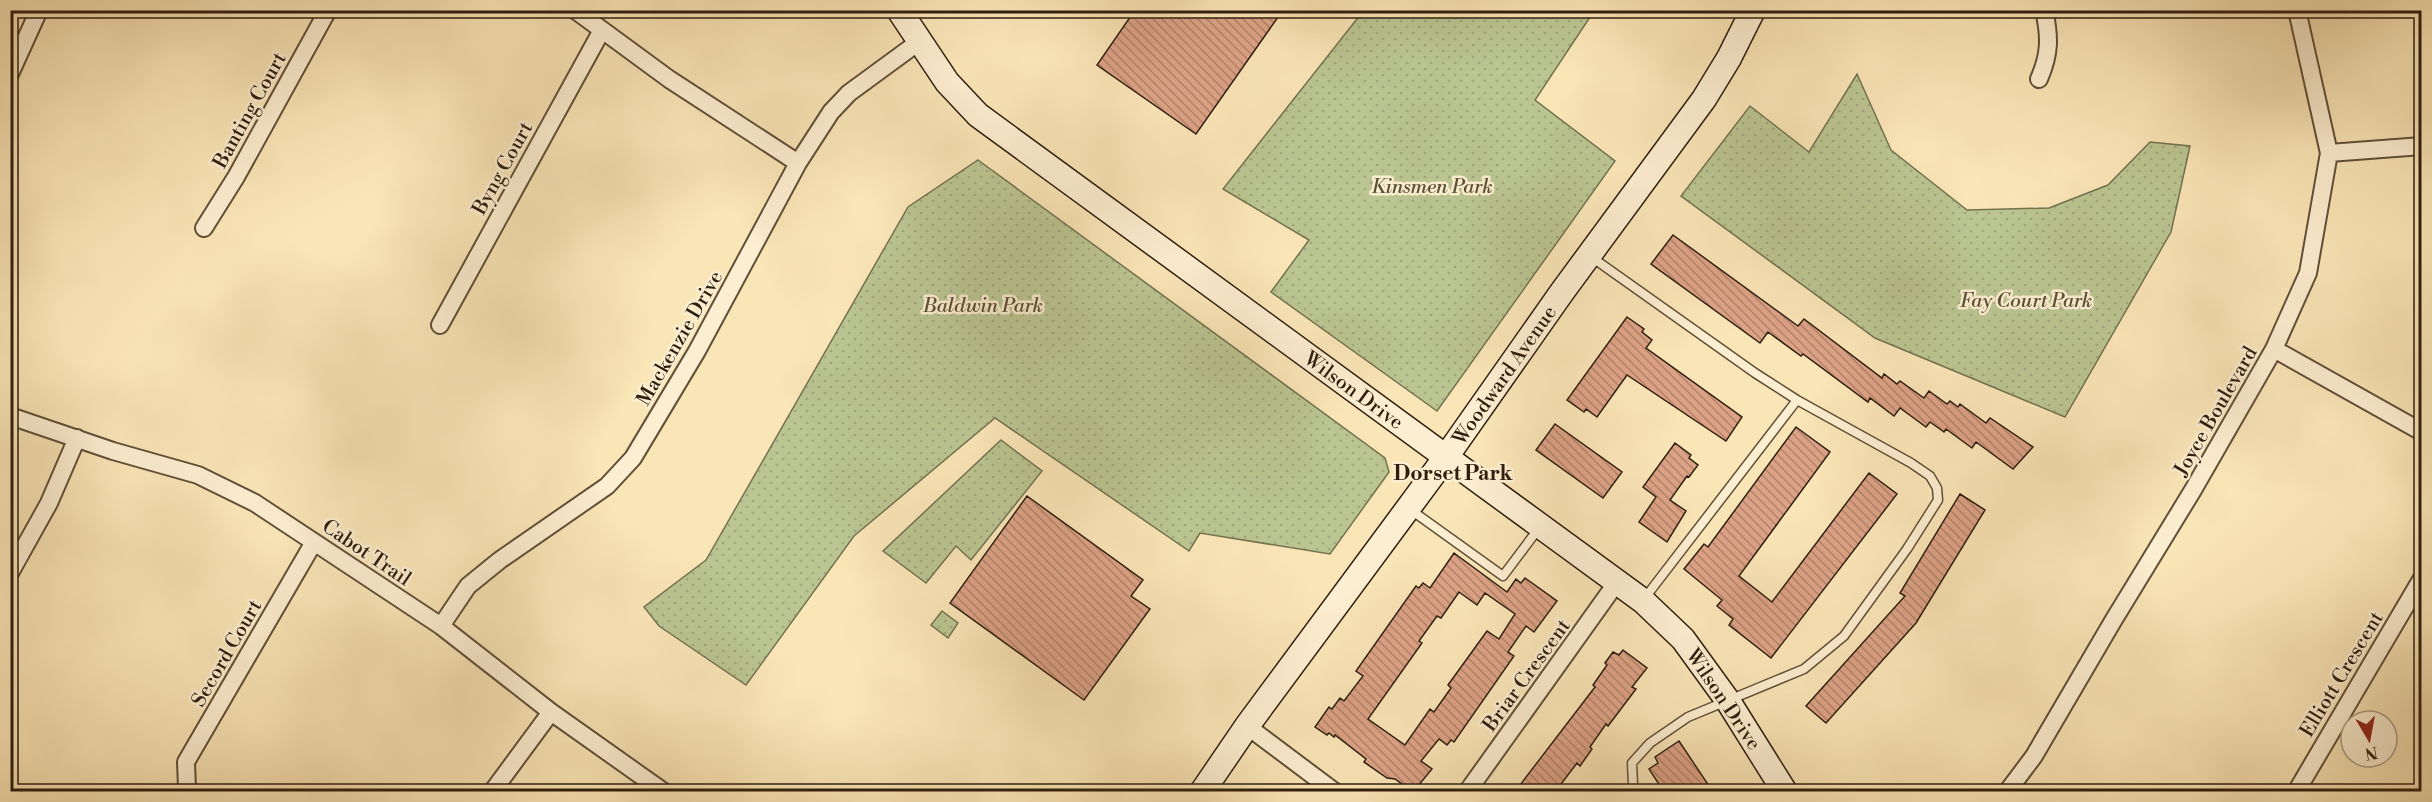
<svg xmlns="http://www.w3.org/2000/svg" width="2432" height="802" font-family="'Libre Bodoni',serif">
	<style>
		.park { fill: url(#park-dots); stroke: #747250; stroke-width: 1.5 }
		.building { fill: url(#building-back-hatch); stroke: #2e1e0e; stroke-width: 1.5; fill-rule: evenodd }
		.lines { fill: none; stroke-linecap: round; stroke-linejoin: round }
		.lane-casing { stroke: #615038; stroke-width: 11 }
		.street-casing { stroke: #615038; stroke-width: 20 }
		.secondary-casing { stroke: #2e1e0e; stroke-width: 27 }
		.lane { stroke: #fceed0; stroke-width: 8 }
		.street { stroke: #fceed0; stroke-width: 16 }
		.secondary { stroke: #fceed0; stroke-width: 24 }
		.labels { text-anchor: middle; stroke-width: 5; stroke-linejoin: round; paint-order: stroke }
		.street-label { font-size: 20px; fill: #2e1e0e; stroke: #fceed0 }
		.park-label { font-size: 20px; font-style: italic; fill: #585035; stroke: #fceed0 }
		.neighbourhood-label { font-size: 21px; font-weight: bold; fill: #2e1e0e; stroke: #fceed0 }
	</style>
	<defs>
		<pattern id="park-dots" width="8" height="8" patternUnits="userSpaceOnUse" patternTransform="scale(1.5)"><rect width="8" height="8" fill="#bac591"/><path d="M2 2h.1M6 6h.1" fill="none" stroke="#a0a97c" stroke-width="1.8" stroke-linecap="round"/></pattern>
		<pattern id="building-back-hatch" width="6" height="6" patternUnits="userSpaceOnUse" patternTransform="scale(1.5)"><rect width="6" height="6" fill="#dca285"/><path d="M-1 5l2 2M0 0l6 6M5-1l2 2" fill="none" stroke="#b3836b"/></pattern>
	</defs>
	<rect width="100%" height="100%" fill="#fae5b6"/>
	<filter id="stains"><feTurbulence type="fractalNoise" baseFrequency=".00333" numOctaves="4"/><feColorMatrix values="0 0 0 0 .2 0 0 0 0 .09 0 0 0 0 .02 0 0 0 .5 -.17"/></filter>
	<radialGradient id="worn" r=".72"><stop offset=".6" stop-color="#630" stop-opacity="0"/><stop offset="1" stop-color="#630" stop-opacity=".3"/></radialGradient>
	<path class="park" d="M 1364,10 L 1594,11 L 1535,100 L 1615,161 L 1437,411 L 1271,292 L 1309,240 L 1223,189 Z
		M 1857,74 L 1891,150 L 1967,210 L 2049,208 L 2108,185 L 2150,142 L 2190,146 L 2171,232 L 2065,417 L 1875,338 L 1681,196 L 1750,106 L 1809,152 Z
		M 978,160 L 1385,458 L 1389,472 L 1330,554 L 1200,533 L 1189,551 L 995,418 L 854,536 L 746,685 L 659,626 L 644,607 L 706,560 L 908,207 Z
		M 1001,440 L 1042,471 L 971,560 L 956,546 L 926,583 L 883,551 Z
		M 942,611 L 958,623 L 948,638 L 931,625 Z"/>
	<path class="building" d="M 1135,10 L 1283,10 L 1196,134 L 1097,65 Z
		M 1673,235 L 1798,326 L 1804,319 L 1882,378 L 1884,374 L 1897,384 L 1900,381 L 1924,398 L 1929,391 L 1947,404 L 1950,401 L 1958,407 L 1960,404 L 1986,423 L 1990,418 L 2033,447 L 2013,469 L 1976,442 L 1972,448 L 1946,429 L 1944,432 L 1930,422 L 1926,427 L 1900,408 L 1894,416 L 1870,398 L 1868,402 L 1803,354 L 1801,356 L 1768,332 L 1760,343 L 1651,264 Z
		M 1627,317 L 1644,329 L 1642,332 L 1652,340 L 1646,348 L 1742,417 L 1726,441 L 1627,375 L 1597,417 L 1586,409 L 1584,412 L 1567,400 Z
		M 1555,424 L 1622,472 L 1603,498 L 1536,450 Z
		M 1796,427 L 1830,452 L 1739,576 L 1772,602 L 1869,473 L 1897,494 L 1771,658 L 1729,625 L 1733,619 L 1717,606 L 1722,600 L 1684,569 L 1704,544 L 1708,547 Z
		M 1675,443 L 1691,455 L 1689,458 L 1698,465 L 1689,477 L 1687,476 L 1670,500 L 1686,511 L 1667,542 L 1639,522 L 1656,497 L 1643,487 Z
		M 1960,494 L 1985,510 L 1916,623 L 1826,723 L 1806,706 L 1905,596 L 1900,593 Z
		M 1027,496 L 1143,580 L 1131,596 L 1150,609 L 1084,700 L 950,603 Z
		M 1454,553 L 1507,592 L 1516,579 L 1521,583 L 1525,578 L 1557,601 L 1534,632 L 1526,626 L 1508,652 L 1514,656 L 1454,742 L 1451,740 L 1447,745 L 1439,739 L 1421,761 L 1432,769 L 1413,792 L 1395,779 L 1387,778 L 1364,762 L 1366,759 L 1335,735 L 1334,737 L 1329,733 L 1327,735 L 1315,727 L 1329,707 L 1332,709 L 1340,698 L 1344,701 L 1363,676 L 1356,671 L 1416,586 L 1419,588 L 1423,583 L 1430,588 ZM 1459,592 L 1477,605 L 1485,593 L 1515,614 L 1499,639 L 1487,631 L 1448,685 L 1451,688 L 1434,712 L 1430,709 L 1405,745 L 1368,719 L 1422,643 L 1419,641 L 1437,616 L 1441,618 Z
		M 1623,650 L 1647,668 L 1632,687 L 1636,689 L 1608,726 L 1606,724 L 1590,747 L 1592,749 L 1580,766 L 1577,763 L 1555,792 L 1529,792 L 1520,785 L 1595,687 L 1593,685 L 1607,665 L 1605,663 L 1613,652 L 1619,655 Z
		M 1679,741 L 1713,792 L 1664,792 L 1649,769 L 1658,763 L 1655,757 Z"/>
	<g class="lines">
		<g class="lane-casing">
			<path id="lane" d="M 1590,256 L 1755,373 L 1797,400 L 1911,463 L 1930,476 L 1937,488 L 1938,500 L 1907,549 L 1844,636 L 1804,669 L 1688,717 L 1650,743 L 1632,763 L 1633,785 L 1637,792
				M 1411,510 L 1503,576 L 1539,528
				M 1644,599 L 1797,400"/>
		</g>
		<g class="street-casing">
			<path id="street" d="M 575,10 L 669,79 L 798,163
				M 10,74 L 39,10
				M 2039,79 C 2050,54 2050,37 2044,10
				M 2329,153 L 2422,146
				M 204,228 L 236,177 L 328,10
				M 440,325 L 602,30
				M 2274,349 L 2422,432
				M 10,416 L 113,451 L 198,475 L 255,503 L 441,626 L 551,712 L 664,792
				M 10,573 L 49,503 L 77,438
				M 441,626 L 468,586 L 500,560 L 607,486 L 633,458 L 697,351 L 798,163 L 831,112 L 849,93 L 920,41
				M 1247,726 L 1335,792
				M 187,788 L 186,762 L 314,542
				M 492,792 L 551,712
				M 1467,792 L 1617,582
				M 2007,792 L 2034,756 L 2113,621 L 2193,490 L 2274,349 L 2308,273 L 2329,153 L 2297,10
				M 2296,792 L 2422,578"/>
		</g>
		<g class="secondary-casing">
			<path id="secondary" d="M 899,10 L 947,82 L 978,115 L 1643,601 L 1683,639 L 1728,701 L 1785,792
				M 1202,792 L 1247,726 L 1446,457 L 1562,292 L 1704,99 L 1729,58 L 1753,10"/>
		</g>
		<use href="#lane" class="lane"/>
		<use href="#street" class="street"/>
		<use href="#secondary" class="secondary"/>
	</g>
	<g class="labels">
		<g class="street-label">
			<text transform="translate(249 110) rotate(-61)" y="7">Banting Court</text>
			<text transform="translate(502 168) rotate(-61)" y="7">Byng Court</text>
			<text transform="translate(679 338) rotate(-60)" y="7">Mackenzie Drive</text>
			<text transform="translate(1504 375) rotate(-55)" y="7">Woodward Avenue</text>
			<text transform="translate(1354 390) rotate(36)" y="7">Wilson Drive</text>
			<text transform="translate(2215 411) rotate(-60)" y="7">Joyce Boulevard</text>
			<text transform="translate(367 552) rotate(34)" y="7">Cabot Trail</text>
			<text transform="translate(226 653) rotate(-60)" y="7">Secord Court</text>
			<text transform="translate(2341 674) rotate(-59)" y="7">Elliott Crescent</text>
			<text transform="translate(1526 675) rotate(-54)" y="7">Briar Crescent</text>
			<text transform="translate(1724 699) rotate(56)" y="7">Wilson Drive</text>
		</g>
		<g class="park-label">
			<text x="1432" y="193">Kinsmen Park</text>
			<text x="2026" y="307">Fay Court Park</text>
			<text x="983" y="312">Baldwin Park</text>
		</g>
		<g class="neighbourhood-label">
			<text x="1453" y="480">Dorset Park</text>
		</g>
	</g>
	<rect width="2432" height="802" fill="none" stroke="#fae5b6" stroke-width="36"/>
	<rect x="12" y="12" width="2408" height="778" fill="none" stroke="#2e1e0e" stroke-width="3"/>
	<rect x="18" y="18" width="2396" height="766" fill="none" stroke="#2e1e0e" stroke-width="1.5"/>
	<g transform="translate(2369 739) rotate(170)"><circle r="28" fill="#fceed0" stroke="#aa9b82" stroke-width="1.5"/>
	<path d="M0-4.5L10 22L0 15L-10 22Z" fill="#8f2418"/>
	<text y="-9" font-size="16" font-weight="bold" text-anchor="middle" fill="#2e1e0e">N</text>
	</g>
	<rect width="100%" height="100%" filter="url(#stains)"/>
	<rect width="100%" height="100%" fill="url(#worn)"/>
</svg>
